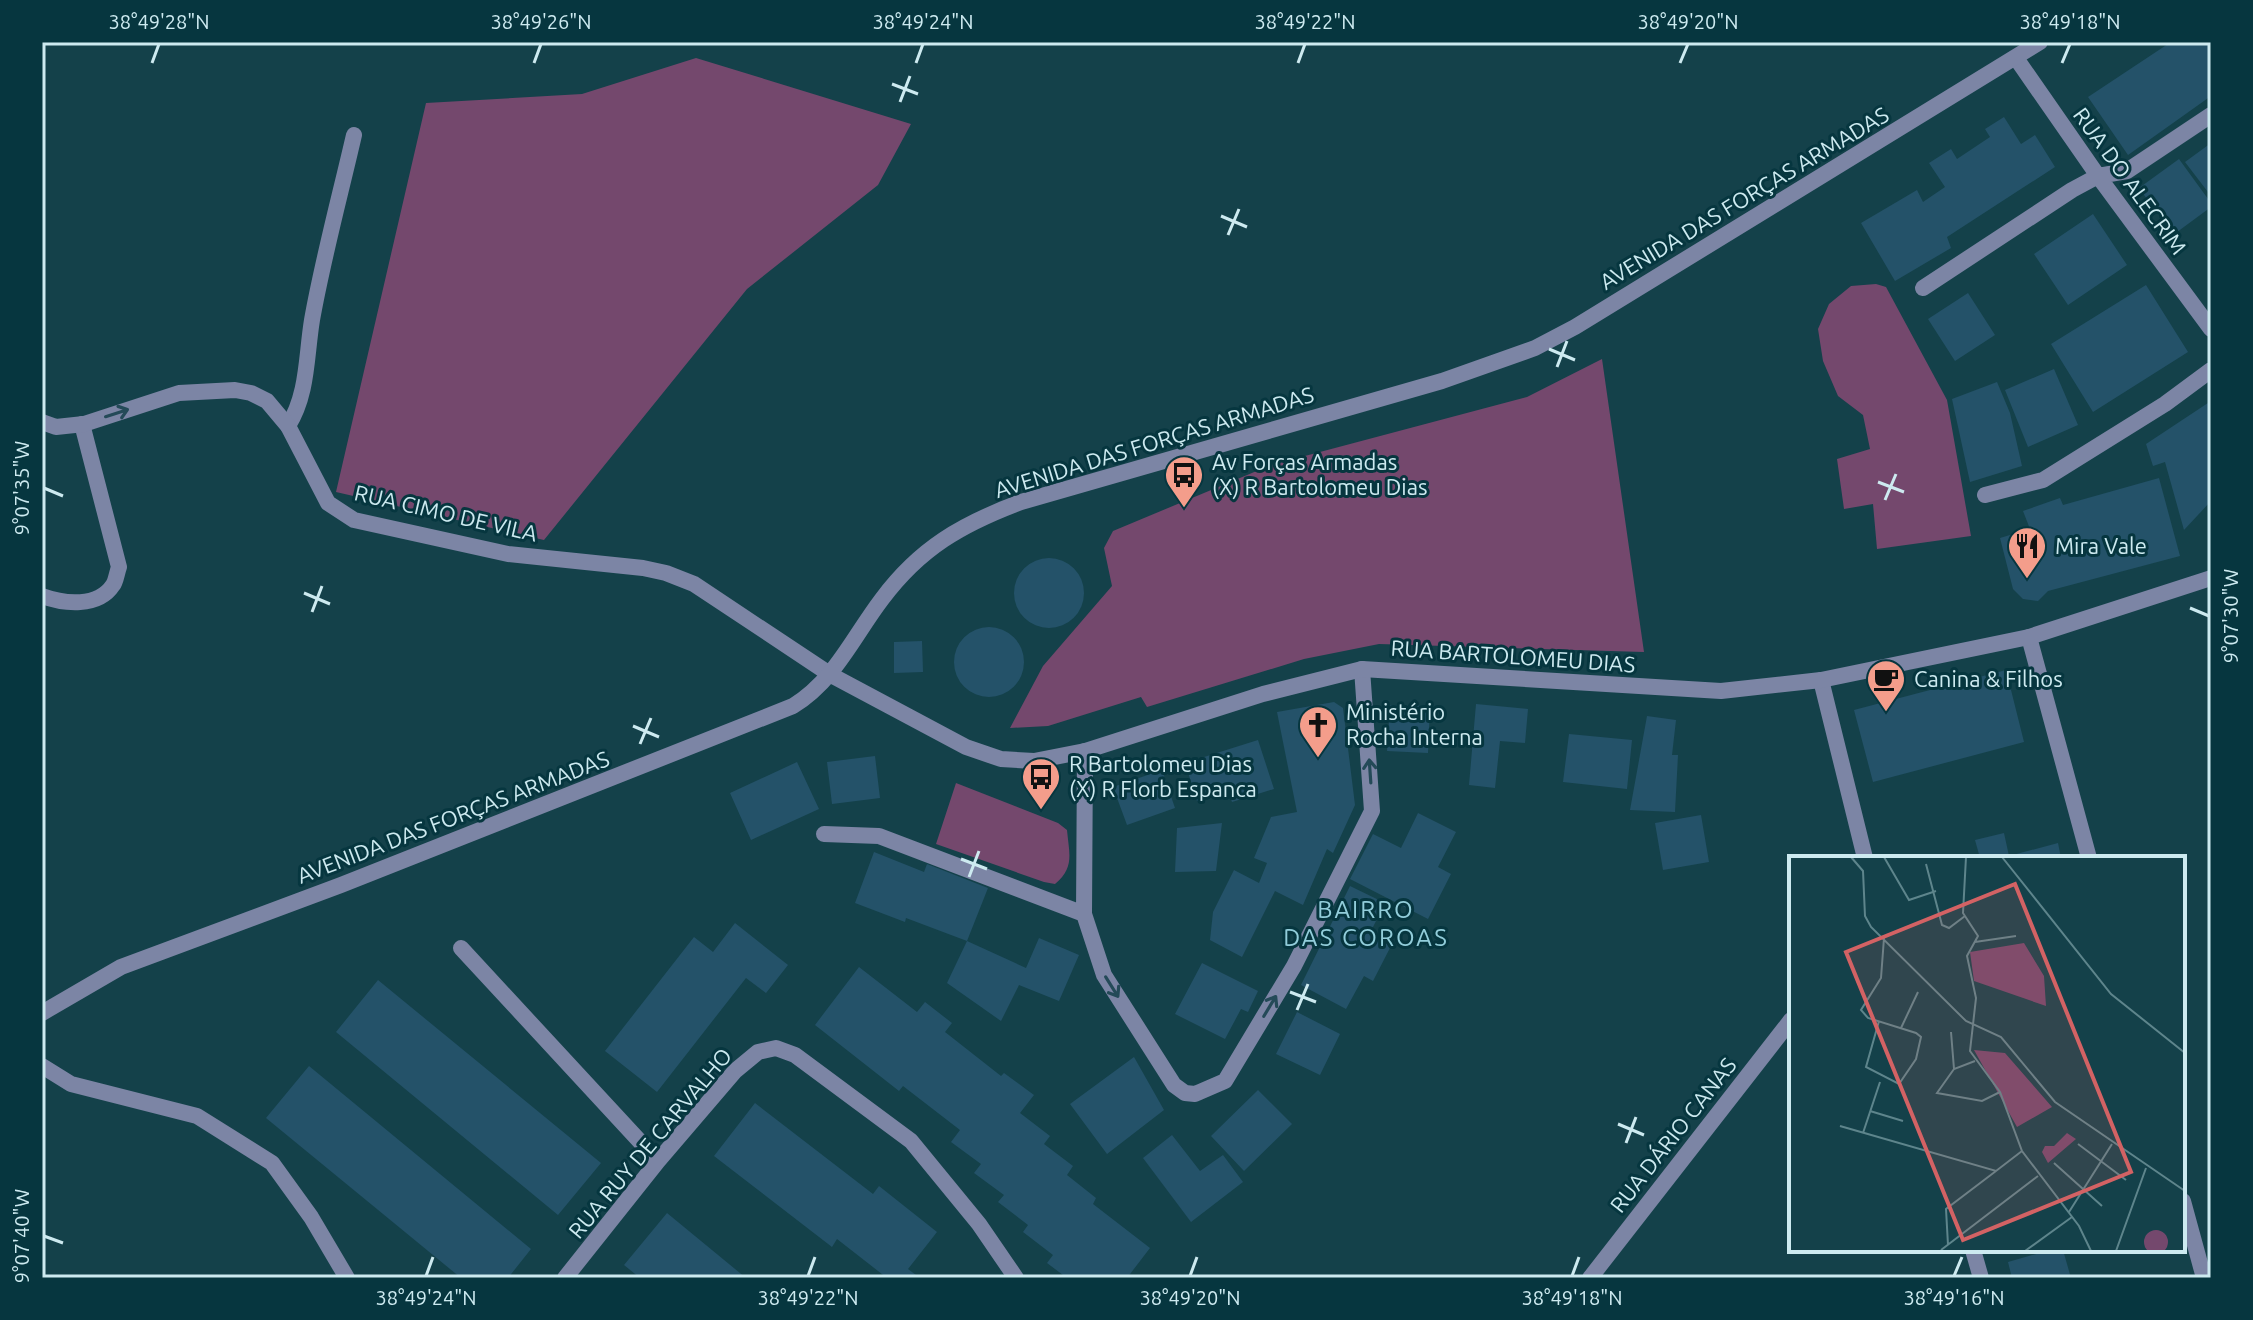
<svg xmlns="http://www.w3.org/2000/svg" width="2253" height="1320" font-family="Ubuntu,sans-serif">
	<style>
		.green { fill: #74486d }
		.building { fill: #245269 }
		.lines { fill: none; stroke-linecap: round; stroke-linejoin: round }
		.service { stroke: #7c85a5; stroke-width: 16 }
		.minor { stroke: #7c85a5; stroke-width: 16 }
		.tertiary { stroke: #7c85a5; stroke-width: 16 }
		.oneway { stroke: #244a58 }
		.ticks { fill: none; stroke: #cdeaf0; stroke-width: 3 }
		.labels { text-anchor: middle; stroke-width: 6; stroke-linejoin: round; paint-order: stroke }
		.street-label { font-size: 22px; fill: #cdeaf0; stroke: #06363f }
		.poi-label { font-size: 22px; fill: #cdeaf0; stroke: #06363f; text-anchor: start }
		.neighbourhood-label { font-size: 24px; letter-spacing: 2px; fill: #92cdda; stroke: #06363f }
		.inset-road { fill: none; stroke: #5e858c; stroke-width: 2 }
		.view { fill: #d36264; fill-opacity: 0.15; stroke: #d36264; stroke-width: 4 }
		.inset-edge { fill: none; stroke: #cdeaf0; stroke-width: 4 }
		.neatline { fill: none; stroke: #cdeaf0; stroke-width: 3 }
		.ticks-label { font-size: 20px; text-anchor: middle; fill: #cdeaf0 }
	</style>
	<rect width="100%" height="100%" fill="#14414a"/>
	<path class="green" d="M 696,58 L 911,124 L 878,185 L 747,289 L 544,540 L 336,492 L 426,103 L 582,94 Z
		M 1876,284 L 1886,287 L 1947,400 L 1971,536 L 1877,549 L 1873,504 L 1844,509 L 1837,459 L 1870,449 L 1863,415 L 1838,396 L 1823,361 L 1818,329 L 1829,304 L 1851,286 Z
		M 1602,359 L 1644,652 L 1379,644 L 1304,659 L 1147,707 L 1141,697 L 1048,726 L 1010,728 L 1043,666 L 1112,586 L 1104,548 L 1113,531 L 1271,465 L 1527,397 Z
		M 956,783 L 1058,823 L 1067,830 C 1069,853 1075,868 1055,884 L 1044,882 L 936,844 Z"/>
	<path class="building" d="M 2171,42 L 2211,42 L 2211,96 L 2128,155 L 2088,97 Z
		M 2004,117 L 2021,144 L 2035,135 L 2055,167 L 1947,237 L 1951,248 L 1895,281 L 1861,223 L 1917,190 L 1923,202 L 1945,187 L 1929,163 L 1951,149 L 1957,159 L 1990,137 L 1985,129 Z
		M 2211,143 L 2211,196 L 2185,162 Z
		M 2179,159 L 2211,203 L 2211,207 L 2173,235 L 2139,188 Z
		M 2093,214 L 2127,265 L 2068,305 L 2034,254 Z
		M 2146,285 L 2188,352 L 2093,412 L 2051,344 Z
		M 1968,293 L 1995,335 L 1955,361 L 1928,319 Z
		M 2054,369 L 2078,425 L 2028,447 L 2005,390 Z
		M 1997,382 L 2010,413 L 2022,466 L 1970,482 L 1952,399 Z
		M 2211,401 L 2211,501 L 2184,530 L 2165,462 L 2153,466 L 2146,444 Z
		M 2159,478 L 2180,556 L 2048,591 L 2038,601 L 2023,599 L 2013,589 L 2000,538 L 2030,529 L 2023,511 L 2060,498 L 2063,505 Z
		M1014 593a35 35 0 1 1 70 0a35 35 0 1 1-70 0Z
		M954 662a35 35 0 1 1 70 0a35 35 0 1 1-70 0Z
		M 922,641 L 923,672 L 894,673 L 894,642 Z
		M 2006,670 L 2024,742 L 1873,782 L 1854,710 Z
		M 1334,702 L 1343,708 L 1355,805 L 1333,853 L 1327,849 L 1303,905 L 1275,891 L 1242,957 L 1210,940 L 1213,912 L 1234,870 L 1259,883 L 1267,863 L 1254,858 L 1271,817 L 1297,812 L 1277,712 Z
		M 1476,704 L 1528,709 L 1525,743 L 1500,741 L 1495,788 L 1469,785 Z
		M 1390,705 L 1430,706 L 1428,753 L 1387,751 Z
		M 1647,716 L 1676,720 L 1672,755 L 1678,755 L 1675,812 L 1630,810 Z
		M 1569,734 L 1632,740 L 1627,789 L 1563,782 Z
		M 1258,740 L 1274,789 L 1232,802 L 1228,791 L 1197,801 L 1185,763 Z
		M 875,756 L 880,798 L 832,804 L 827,762 Z
		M 797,762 L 819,809 L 751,840 L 730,793 Z
		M 1162,770 L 1175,808 L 1127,825 L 1113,787 Z
		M 1418,813 L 1456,832 L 1438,867 L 1451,874 L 1428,919 L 1350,879 L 1373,834 L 1401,848 Z
		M 1701,815 L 1709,862 L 1663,870 L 1655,823 Z
		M 1222,823 L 1216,871 L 1175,872 L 1177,828 Z
		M 2004,833 L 2009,856 L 2058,843 L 2061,858 L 1980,858 L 1975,840 Z
		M 874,852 L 924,872 L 927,864 L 988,888 L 967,941 L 906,918 L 905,922 L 855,903 Z
		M 1350,886 L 1385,903 L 1369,935 L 1391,946 L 1373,981 L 1364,976 L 1346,1009 L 1301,985 Z
		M 735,923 L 788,965 L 766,993 L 746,978 L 657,1092 L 605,1051 L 694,937 L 713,952 Z
		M 1039,938 L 1079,955 L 1059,1001 L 1019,985 L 1001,1021 L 947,983 L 967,941 L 1026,968 Z
		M 1202,963 L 1258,991 L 1248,1012 L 1241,1009 L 1225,1039 L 1175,1014 Z
		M 859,967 L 917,1012 L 925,1002 L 952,1023 L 945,1032 L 1001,1076 L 1004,1073 L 1034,1095 L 1020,1113 L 1050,1136 L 1044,1144 L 1073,1166 L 1067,1175 L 1096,1198 L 1093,1204 L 1150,1248 L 1127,1278 L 1067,1278 L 1047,1263 L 1053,1255 L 1023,1232 L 1028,1225 L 998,1202 L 1004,1195 L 974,1173 L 981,1164 L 951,1142 L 960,1130 L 903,1086 L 899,1091 L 815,1025 Z
		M 378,980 L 601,1163 L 558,1215 L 336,1032 Z
		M 1297,1012 L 1340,1034 L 1320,1075 L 1276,1054 Z
		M 1134,1057 L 1164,1110 L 1107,1154 L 1070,1104 Z
		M 309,1066 L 531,1249 L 508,1278 L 461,1278 L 266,1118 Z
		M 1258,1090 L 1292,1124 L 1244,1171 L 1211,1136 Z
		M 755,1103 L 873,1194 L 879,1186 L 937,1232 L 908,1269 L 920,1278 L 887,1278 L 837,1239 L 832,1247 L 714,1156 Z
		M 1172,1135 L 1200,1171 L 1223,1155 L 1243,1182 L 1191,1222 L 1143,1158 Z
		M 667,1213 L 746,1278 L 640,1278 L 624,1265 Z
		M 2050,1250 L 2063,1250 L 2071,1278 L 2012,1278 L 2008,1262 Z"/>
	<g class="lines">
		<path class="service" d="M 288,426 C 308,394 306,357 312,320 C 323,258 340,196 354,135
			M 42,596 C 64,604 98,608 113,585 C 116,581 117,572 119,567 L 82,424"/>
		<path class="minor" d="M 2016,58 L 2098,176 L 2211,329
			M 1923,288 L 2072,190 L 2098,176 L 2127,171 L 2211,115
			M 42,422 L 56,427 L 84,424 L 179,393 L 235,390 L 251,393 L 267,401 L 288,426 L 328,503 L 354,520 L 508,554 L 643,568 L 666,573 L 694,584 L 831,675
			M 1985,495 L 2043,480 L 2165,404 L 2211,370
			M 2029,637 L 2089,858
			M 1821,680 L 1865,858
			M 1085,751 L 1084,914 L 1104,975 L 1174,1085 L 1185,1093 L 1195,1094 L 1225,1081 L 1294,966 L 1372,811 L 1362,669
			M 824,834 L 879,836 L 1084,914
			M 461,948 L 658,1161
			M 42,1066 L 71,1084 L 197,1116 L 272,1163 L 311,1217 L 347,1278
			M 2183,1201 L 2204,1278
			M 1973,1250 L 1981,1278
			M 565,1278 L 658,1161 L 735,1071 L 758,1052 L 776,1048 L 795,1055 L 911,1141 L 979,1224 L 1016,1278
			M 1590,1278 L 1791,1020"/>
		<path class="tertiary" d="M 831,675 L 966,747 L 1001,759 L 1034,761 L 1085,751 L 1263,694 L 1362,669 L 1721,691 L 1821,680 L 2029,637 L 2211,578
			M 42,1013 L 121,967 L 341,885 L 793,706 C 835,680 853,637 882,599 C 920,548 962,524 1021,502 L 1442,381 L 1535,348 L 1575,327 L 2040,42"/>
	</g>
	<defs><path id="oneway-shaft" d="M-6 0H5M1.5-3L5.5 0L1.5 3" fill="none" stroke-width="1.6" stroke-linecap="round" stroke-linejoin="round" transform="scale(2)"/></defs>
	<g class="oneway">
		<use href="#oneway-shaft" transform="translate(117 413) rotate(-18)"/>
		<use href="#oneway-shaft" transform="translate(1370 771) rotate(-94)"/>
		<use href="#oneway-shaft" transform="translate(1112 987) rotate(58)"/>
		<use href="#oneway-shaft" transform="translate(1270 1006) rotate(-59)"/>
	</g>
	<path class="ticks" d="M 152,63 L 159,44M 534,63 L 541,44M 916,63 L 923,44M 1298,63 L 1305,44M 1680,63 L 1688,44M 2062,63 L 2070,44M 892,84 L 918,94M 900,102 L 910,76M 1221,216 L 1247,227M 1228,235 L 1239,209M 1549,349 L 1575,360M 1557,367 L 1567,341M 1878,482 L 1904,492M 44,488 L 63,496M 1885,500 L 1896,474M 304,593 L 330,604M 2190,608 L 2209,616M 312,612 L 322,586M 633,726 L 659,737M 640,744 L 651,718M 961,859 L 987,869M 969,877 L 979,851M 1290,992 L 1316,1002M 1297,1010 L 1308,984M 1618,1124 L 1644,1135M 1626,1143 L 1636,1117M 44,1236 L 63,1243M 426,1276 L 433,1257M 808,1276 L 815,1257M 1190,1276 L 1197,1257M 1572,1276 L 1579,1257M 1954,1276 L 1962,1257"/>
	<defs>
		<g id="bus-pin" transform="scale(2)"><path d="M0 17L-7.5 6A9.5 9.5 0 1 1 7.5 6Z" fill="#f49d8b" stroke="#06363f"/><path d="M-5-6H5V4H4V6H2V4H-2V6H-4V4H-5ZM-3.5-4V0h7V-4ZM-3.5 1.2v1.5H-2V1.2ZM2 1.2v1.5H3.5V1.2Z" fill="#111"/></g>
		<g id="restaurant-pin" transform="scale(2)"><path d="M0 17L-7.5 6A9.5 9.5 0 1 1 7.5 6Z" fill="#f49d8b" stroke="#06363f"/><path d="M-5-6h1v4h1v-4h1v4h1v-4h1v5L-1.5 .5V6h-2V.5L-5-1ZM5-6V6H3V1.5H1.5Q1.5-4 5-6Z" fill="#111"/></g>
		<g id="cafe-pin" transform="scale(2)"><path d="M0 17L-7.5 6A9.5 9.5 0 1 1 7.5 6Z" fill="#f49d8b" stroke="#06363f"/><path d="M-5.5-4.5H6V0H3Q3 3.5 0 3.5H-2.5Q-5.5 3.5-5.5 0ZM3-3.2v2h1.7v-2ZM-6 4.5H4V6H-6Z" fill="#111"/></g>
		<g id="church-pin" transform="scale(2)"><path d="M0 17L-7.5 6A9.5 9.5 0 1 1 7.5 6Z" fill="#f49d8b" stroke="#06363f"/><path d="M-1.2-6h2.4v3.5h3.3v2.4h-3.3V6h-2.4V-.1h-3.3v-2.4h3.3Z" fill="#111"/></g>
	</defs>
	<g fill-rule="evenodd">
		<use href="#bus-pin" x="1184" y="475"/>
		<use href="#restaurant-pin" x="2027" y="546"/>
		<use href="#cafe-pin" x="1886" y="679"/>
		<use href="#church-pin" x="1318" y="725"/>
		<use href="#bus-pin" x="1041" y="777"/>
	</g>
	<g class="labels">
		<g class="street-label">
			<text transform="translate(2130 181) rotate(54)" y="8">RUA DO ALECRIM</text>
			<text transform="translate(1744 198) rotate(-31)" y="8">AVENIDA DAS FORÇAS ARMADAS</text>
			<text transform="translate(1154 442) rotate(-17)" y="8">AVENIDA DAS FORÇAS ARMADAS</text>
			<text transform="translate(446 513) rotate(13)" y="8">RUA CIMO DE VILA</text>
			<text transform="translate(1513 656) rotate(4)" y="8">RUA BARTOLOMEU DIAS</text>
			<text transform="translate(453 817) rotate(-21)" y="8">AVENIDA DAS FORÇAS ARMADAS</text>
			<text transform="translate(1673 1135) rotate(-52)" y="8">RUA DÁRIO CANAS</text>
			<text transform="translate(650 1143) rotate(-50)" y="8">RUA RUY DE CARVALHO</text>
		</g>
		<g class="poi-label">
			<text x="1212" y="470">Av Forças Armadas<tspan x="1212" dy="25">(X) R Bartolomeu Dias</tspan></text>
			<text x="2055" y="554">Mira Vale</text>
			<text x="1914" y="687">Canina &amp; Filhos</text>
			<text x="1346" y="720">Ministério<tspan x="1346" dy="25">Rocha Interna</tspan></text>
			<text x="1069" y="772">R Bartolomeu Dias<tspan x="1069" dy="25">(X) R Florb Espanca</tspan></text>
		</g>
		<g class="neighbourhood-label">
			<text x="1366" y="918">BAIRRO<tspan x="1366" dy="28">DAS COROAS</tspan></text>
		</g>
	</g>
	<g transform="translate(1789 856)">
		<rect width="396" height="396" fill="#14414a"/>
		<path d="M 235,87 L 255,120 L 257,150 L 185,125 L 181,96 ZM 185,194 L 216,197 L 263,251 L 228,271 ZM 278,277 L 287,283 L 259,307 L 253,296 L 256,290 L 265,290 ZM355 386a12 12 0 1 1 24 0a12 12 0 1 1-24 0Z" fill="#74486d"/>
		<path class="inset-road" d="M 62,1 L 74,15 L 76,60 L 82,71 L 177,165 L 212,181 L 266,246 L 396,335M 95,1 L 120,44 L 147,35M 177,1 L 174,57 L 189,80 L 178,100 L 187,142 L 181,195 L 211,236 L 233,295 L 290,370 L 302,395M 213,1 L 322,138 L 396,197M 137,8 L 153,69 L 160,72 L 176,60M 186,86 L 227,80M 90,165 L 77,211 L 110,228 L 127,203 L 132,181 L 127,177 L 79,162 L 72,154 L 92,122 L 95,82M 112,172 L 129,136M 162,176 L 165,213M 186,205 L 165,213 L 148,237 L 193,245 L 211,236M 81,255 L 114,265M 51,270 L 207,315 L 233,295M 74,277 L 91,226M 289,288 L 337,324M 265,307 L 313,350M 280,356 L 323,288M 159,389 L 157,353 L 207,315M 152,394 L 249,320M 236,395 L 283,361M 327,395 L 357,312"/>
		<path class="view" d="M 226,28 L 342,316 L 174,384 L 57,96 Z"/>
		<rect width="396" height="396" class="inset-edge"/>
	</g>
	<rect width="2253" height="1320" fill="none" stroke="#06363f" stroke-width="88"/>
	<rect x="44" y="44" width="2165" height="1232" class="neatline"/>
	<g class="ticks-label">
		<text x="159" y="29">38°49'28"N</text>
		<text x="541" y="29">38°49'26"N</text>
		<text x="923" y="29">38°49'24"N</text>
		<text x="1305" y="29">38°49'22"N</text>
		<text x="1688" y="29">38°49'20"N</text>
		<text x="2070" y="29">38°49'18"N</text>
		<text transform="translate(22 488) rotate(-90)" y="7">9°07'35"W</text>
		<text transform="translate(2231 616) rotate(-90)" y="7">9°07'30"W</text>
		<text transform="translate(22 1236) rotate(-90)" y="7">9°07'40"W</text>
		<text x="426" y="1305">38°49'24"N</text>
		<text x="808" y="1305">38°49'22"N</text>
		<text x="1190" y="1305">38°49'20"N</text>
		<text x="1572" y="1305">38°49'18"N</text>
		<text x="1954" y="1305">38°49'16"N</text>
	</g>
</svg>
